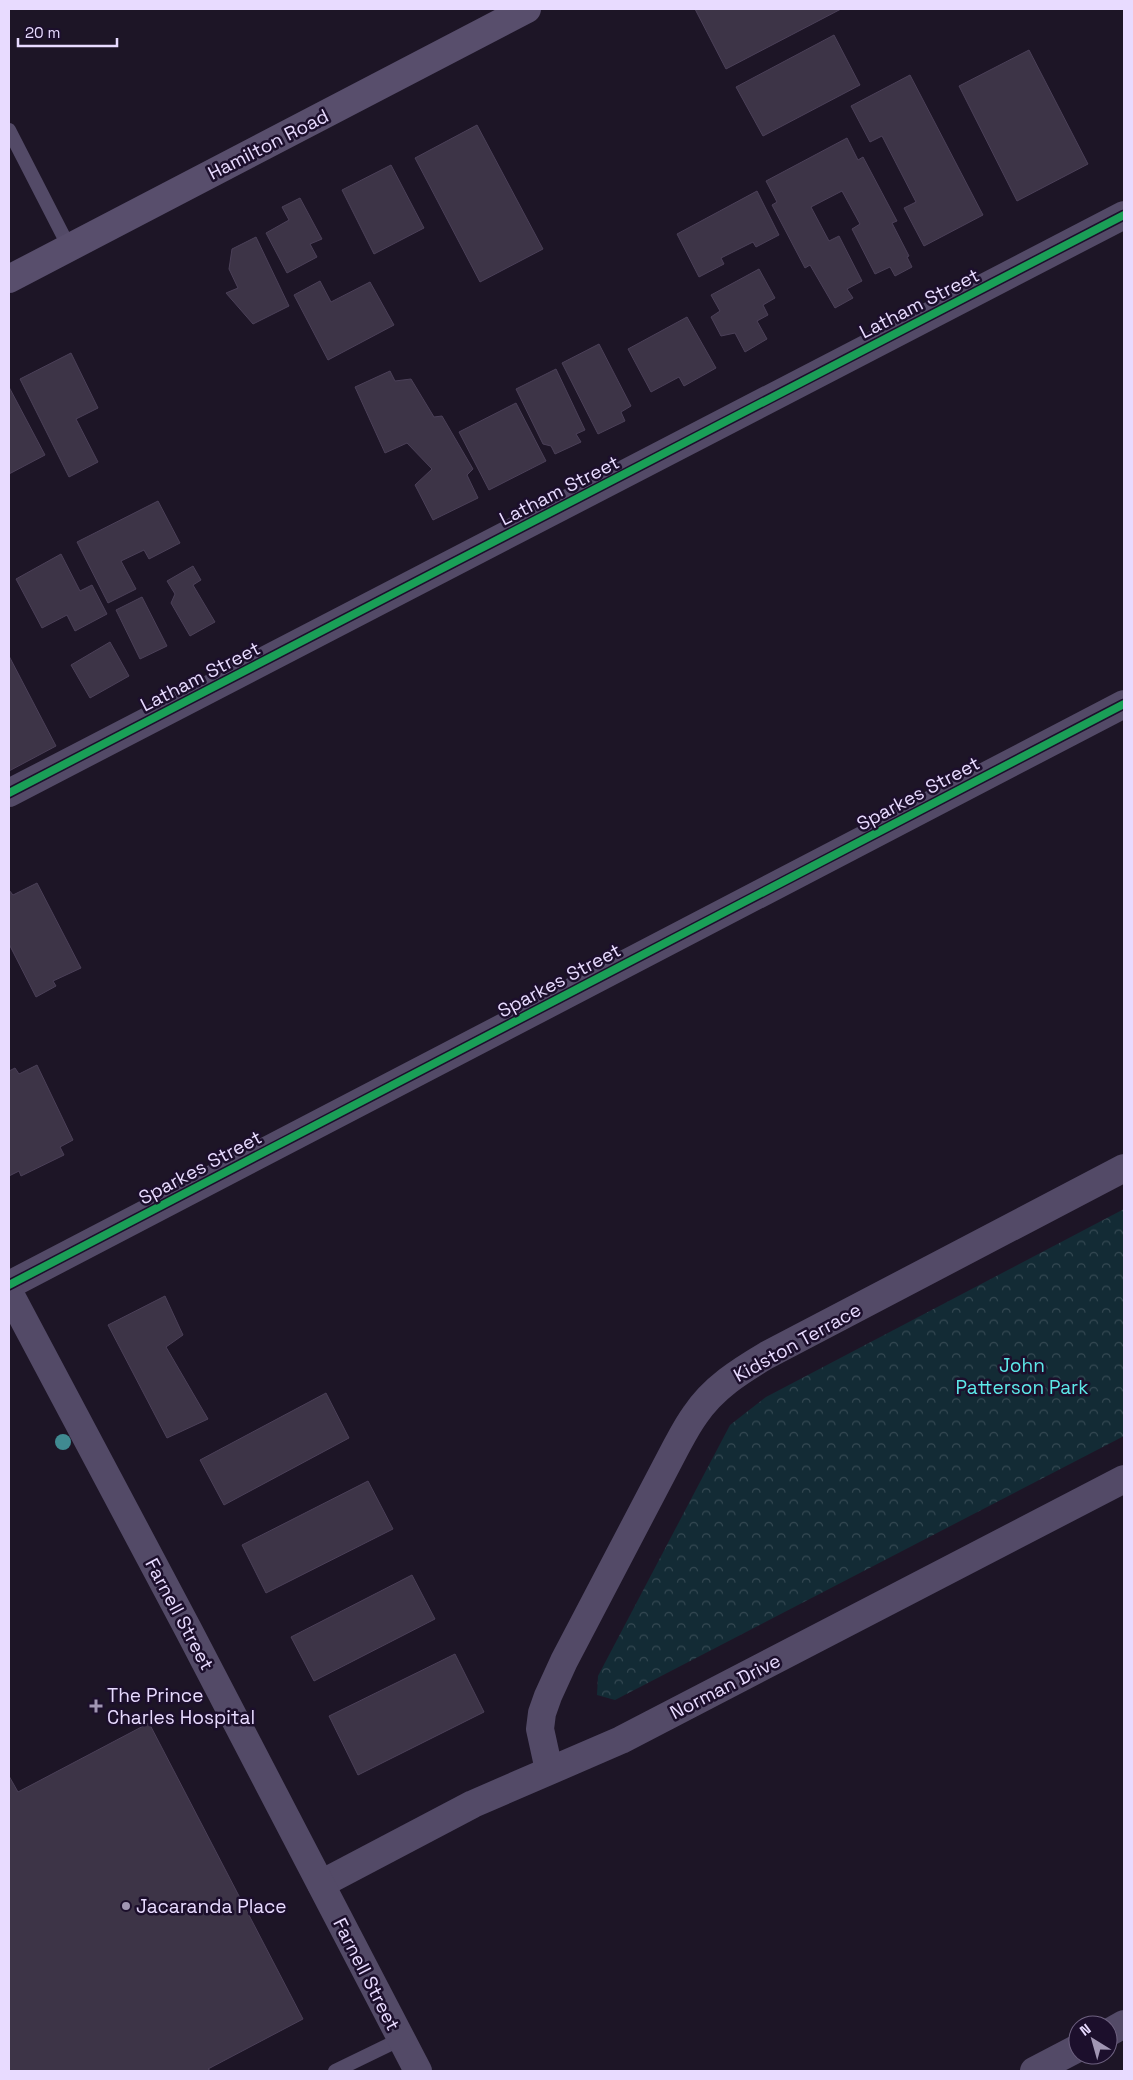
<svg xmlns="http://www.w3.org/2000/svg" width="1133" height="2080" font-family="'Space Grotesk',sans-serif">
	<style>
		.forest { fill: url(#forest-crowns) }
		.building { fill: #3d3447; stroke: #4b4058 }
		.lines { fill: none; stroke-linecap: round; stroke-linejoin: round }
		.service { stroke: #534a67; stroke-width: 14 }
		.minor { stroke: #534a67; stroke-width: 28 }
		.tertiary { stroke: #534a67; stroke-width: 28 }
		.secondary { stroke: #584e6c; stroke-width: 28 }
		.cycleway-casing { stroke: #1c0f2c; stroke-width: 11 }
		.cycleway { stroke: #1a9f57; stroke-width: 8 }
		.tree { fill: #408a91 }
		.poi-dot { fill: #a196b3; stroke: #1c0f2c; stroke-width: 2 }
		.labels { text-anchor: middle; stroke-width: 5; stroke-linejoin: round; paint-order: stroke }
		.street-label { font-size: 19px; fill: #e8dbff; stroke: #1c0f2c }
		.park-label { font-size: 19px; fill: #5de9e9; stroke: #1c0f2c }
		.poi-label { font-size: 19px; fill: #e8dbff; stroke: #1c0f2c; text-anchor: start }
	</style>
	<defs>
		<pattern id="forest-crowns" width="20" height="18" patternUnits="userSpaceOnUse" patternTransform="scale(1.25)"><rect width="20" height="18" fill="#132b35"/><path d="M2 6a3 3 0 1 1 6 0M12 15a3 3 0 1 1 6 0" fill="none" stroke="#354953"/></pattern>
	</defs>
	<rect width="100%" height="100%" fill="#1d1526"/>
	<path class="forest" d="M 1124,1209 L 1124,1436 L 615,1700 L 597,1695 L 598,1676 L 730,1425 L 766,1397 Z"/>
	<path class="building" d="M 695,9 L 841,9 L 726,69 Z
		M 834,35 L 860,85 L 763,136 L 736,87 Z
		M 1029,50 L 1088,164 L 1017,201 L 959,86 Z
		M 910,75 L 983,215 L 924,246 L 904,208 L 916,202 L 882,136 L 870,142 L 851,106 Z
		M 477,125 L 543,249 L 480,282 L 415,158 Z
		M 847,138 L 858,160 L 863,157 L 897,221 L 892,223 L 909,256 L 907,257 L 912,267 L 895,276 L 890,267 L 875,274 L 852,229 L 860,224 L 842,191 L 811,207 L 829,241 L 839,236 L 862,281 L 847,289 L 853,298 L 835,308 L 810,265 L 805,268 L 772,205 L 777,202 L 766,181 Z
		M 391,165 L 424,228 L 374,254 L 342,190 Z
		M 757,191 L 779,235 L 756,247 L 753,242 L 721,258 L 724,264 L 699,277 L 677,234 Z
		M 300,198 L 322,239 L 310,244 L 317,257 L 287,273 L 266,233 L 289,220 L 282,207 Z
		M 256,237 L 289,306 L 253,324 L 226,293 L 238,288 L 229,269 L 232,249 Z
		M 759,269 L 775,298 L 763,305 L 768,315 L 757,321 L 767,339 L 745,352 L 735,333 L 721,336 L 711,317 L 720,311 L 711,295 Z
		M 320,281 L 331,302 L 370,282 L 394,325 L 328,360 L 294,295 Z
		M 687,317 L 716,368 L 684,386 L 679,377 L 651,392 L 628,349 Z
		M 599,344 L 631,406 L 621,412 L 625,421 L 598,434 L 562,363 Z
		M 71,353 L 98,408 L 76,419 L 98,462 L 69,477 L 20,379 Z
		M 556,369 L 585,430 L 576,434 L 581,442 L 555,454 L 551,446 L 543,444 L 516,389 Z
		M 390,371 L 395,381 L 411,379 L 434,417 L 442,416 L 473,469 L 467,475 L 478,498 L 433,520 L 415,485 L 432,469 L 407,443 L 385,453 L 355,387 Z
		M 9,387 L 45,455 L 9,474 Z
		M 516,403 L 546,461 L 489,490 L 459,432 Z
		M 158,501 L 180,543 L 149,559 L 144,550 L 121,561 L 136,589 L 108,603 L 77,542 Z
		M 61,554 L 80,591 L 92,585 L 107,614 L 75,631 L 67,615 L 42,628 L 16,579 Z
		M 193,566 L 201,580 L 193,585 L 215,622 L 190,636 L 171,603 L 175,594 L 167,581 Z
		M 142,597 L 167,646 L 140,659 L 116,610 Z
		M 110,642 L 129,676 L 90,698 L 71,665 Z
		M 9,656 L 56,746 L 9,771 Z
		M 37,883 L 81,968 L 53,981 L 56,986 L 36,997 L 9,944 L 9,890 L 13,895 Z
		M 37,1065 L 73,1140 L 60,1147 L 64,1155 L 21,1176 L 19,1171 L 9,1176 L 9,1071 L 15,1068 L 19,1074 Z
		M 165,1296 L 183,1335 L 166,1347 L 208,1419 L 167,1438 L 108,1325 Z
		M 326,1393 L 349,1438 L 224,1505 L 200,1460 Z
		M 368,1481 L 393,1529 L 266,1593 L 242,1545 Z
		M 412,1575 L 435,1619 L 314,1681 L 291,1637 Z
		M 455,1654 L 484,1712 L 358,1775 L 329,1716 Z
		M 149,1723 L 303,2019 L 208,2069 L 211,2071 L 9,2071 L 9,1776 L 18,1792 Z"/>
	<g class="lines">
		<path class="service" d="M 9,130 L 69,247
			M 335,2071 L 401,2039"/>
		<path class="minor" d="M 9,793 L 1124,215
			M 9,1285 L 1124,704
			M 549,1770 L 540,1729 L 542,1713 L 548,1696 L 564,1661 L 675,1449 C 681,1438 687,1426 695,1415 C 713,1388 740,1371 767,1355 L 1124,1168
			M 321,1884 L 473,1804 L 621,1740 L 1124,1479"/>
		<path class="tertiary" d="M 9,1292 L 189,1631 L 418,2071
			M 1108,2033 L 1124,2024
			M 1034,2071 L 1078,2048"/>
		<path class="secondary" d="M 9,279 L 527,9"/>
		<g class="cycleway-casing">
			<path id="cycleway" d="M 9,793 L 1124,215
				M 9,1285 L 1124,704"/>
		</g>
		<use href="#cycleway" class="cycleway"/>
	</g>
	<circle class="tree" cx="63" cy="1442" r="8"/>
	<g class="poi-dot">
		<path d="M93.5 1698.5h5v5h5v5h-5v5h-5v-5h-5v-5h5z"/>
		<circle cx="126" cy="1906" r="5"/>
	</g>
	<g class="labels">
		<g class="street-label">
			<text transform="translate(268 144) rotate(-27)" y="7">Hamilton Road</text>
			<text transform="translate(919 303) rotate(-27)" y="7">Latham Street</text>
			<text transform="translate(559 490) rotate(-27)" y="7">Latham Street</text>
			<text transform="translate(200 676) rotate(-27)" y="7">Latham Street</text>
			<text transform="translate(918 793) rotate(-28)" y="7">Sparkes Street</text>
			<text transform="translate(559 980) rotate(-28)" y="7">Sparkes Street</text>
			<text transform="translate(200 1167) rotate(-28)" y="7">Sparkes Street</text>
			<text transform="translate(797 1342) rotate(-29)" y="7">Kidston Terrace</text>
			<text transform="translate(180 1614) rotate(62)" y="7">Farnell Street</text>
			<text transform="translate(725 1686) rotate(-27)" y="7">Norman Drive</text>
			<text transform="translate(367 1974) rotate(63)" y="7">Farnell Street</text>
		</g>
		<g class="park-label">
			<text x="1022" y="1372">John<tspan x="1022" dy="22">Patterson Park</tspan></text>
		</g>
		<g class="poi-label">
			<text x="107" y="1702">The Prince<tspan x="107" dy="22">Charles Hospital</tspan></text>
			<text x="136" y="1913">Jacaranda Place</text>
		</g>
	</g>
	<rect width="1133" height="2080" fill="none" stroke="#e8dbff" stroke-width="20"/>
	<g transform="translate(1093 2040) rotate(323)"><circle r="24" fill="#1c0f2c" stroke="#6e6180"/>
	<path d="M0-4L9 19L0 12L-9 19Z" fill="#a196b3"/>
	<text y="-8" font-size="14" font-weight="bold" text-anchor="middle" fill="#e8dbff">N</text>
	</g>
	<path d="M18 38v8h99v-8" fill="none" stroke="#e8dbff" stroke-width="2.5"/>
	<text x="25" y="38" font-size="15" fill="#e8dbff" stroke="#1c0f2c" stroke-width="4" paint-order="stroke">20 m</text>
</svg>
